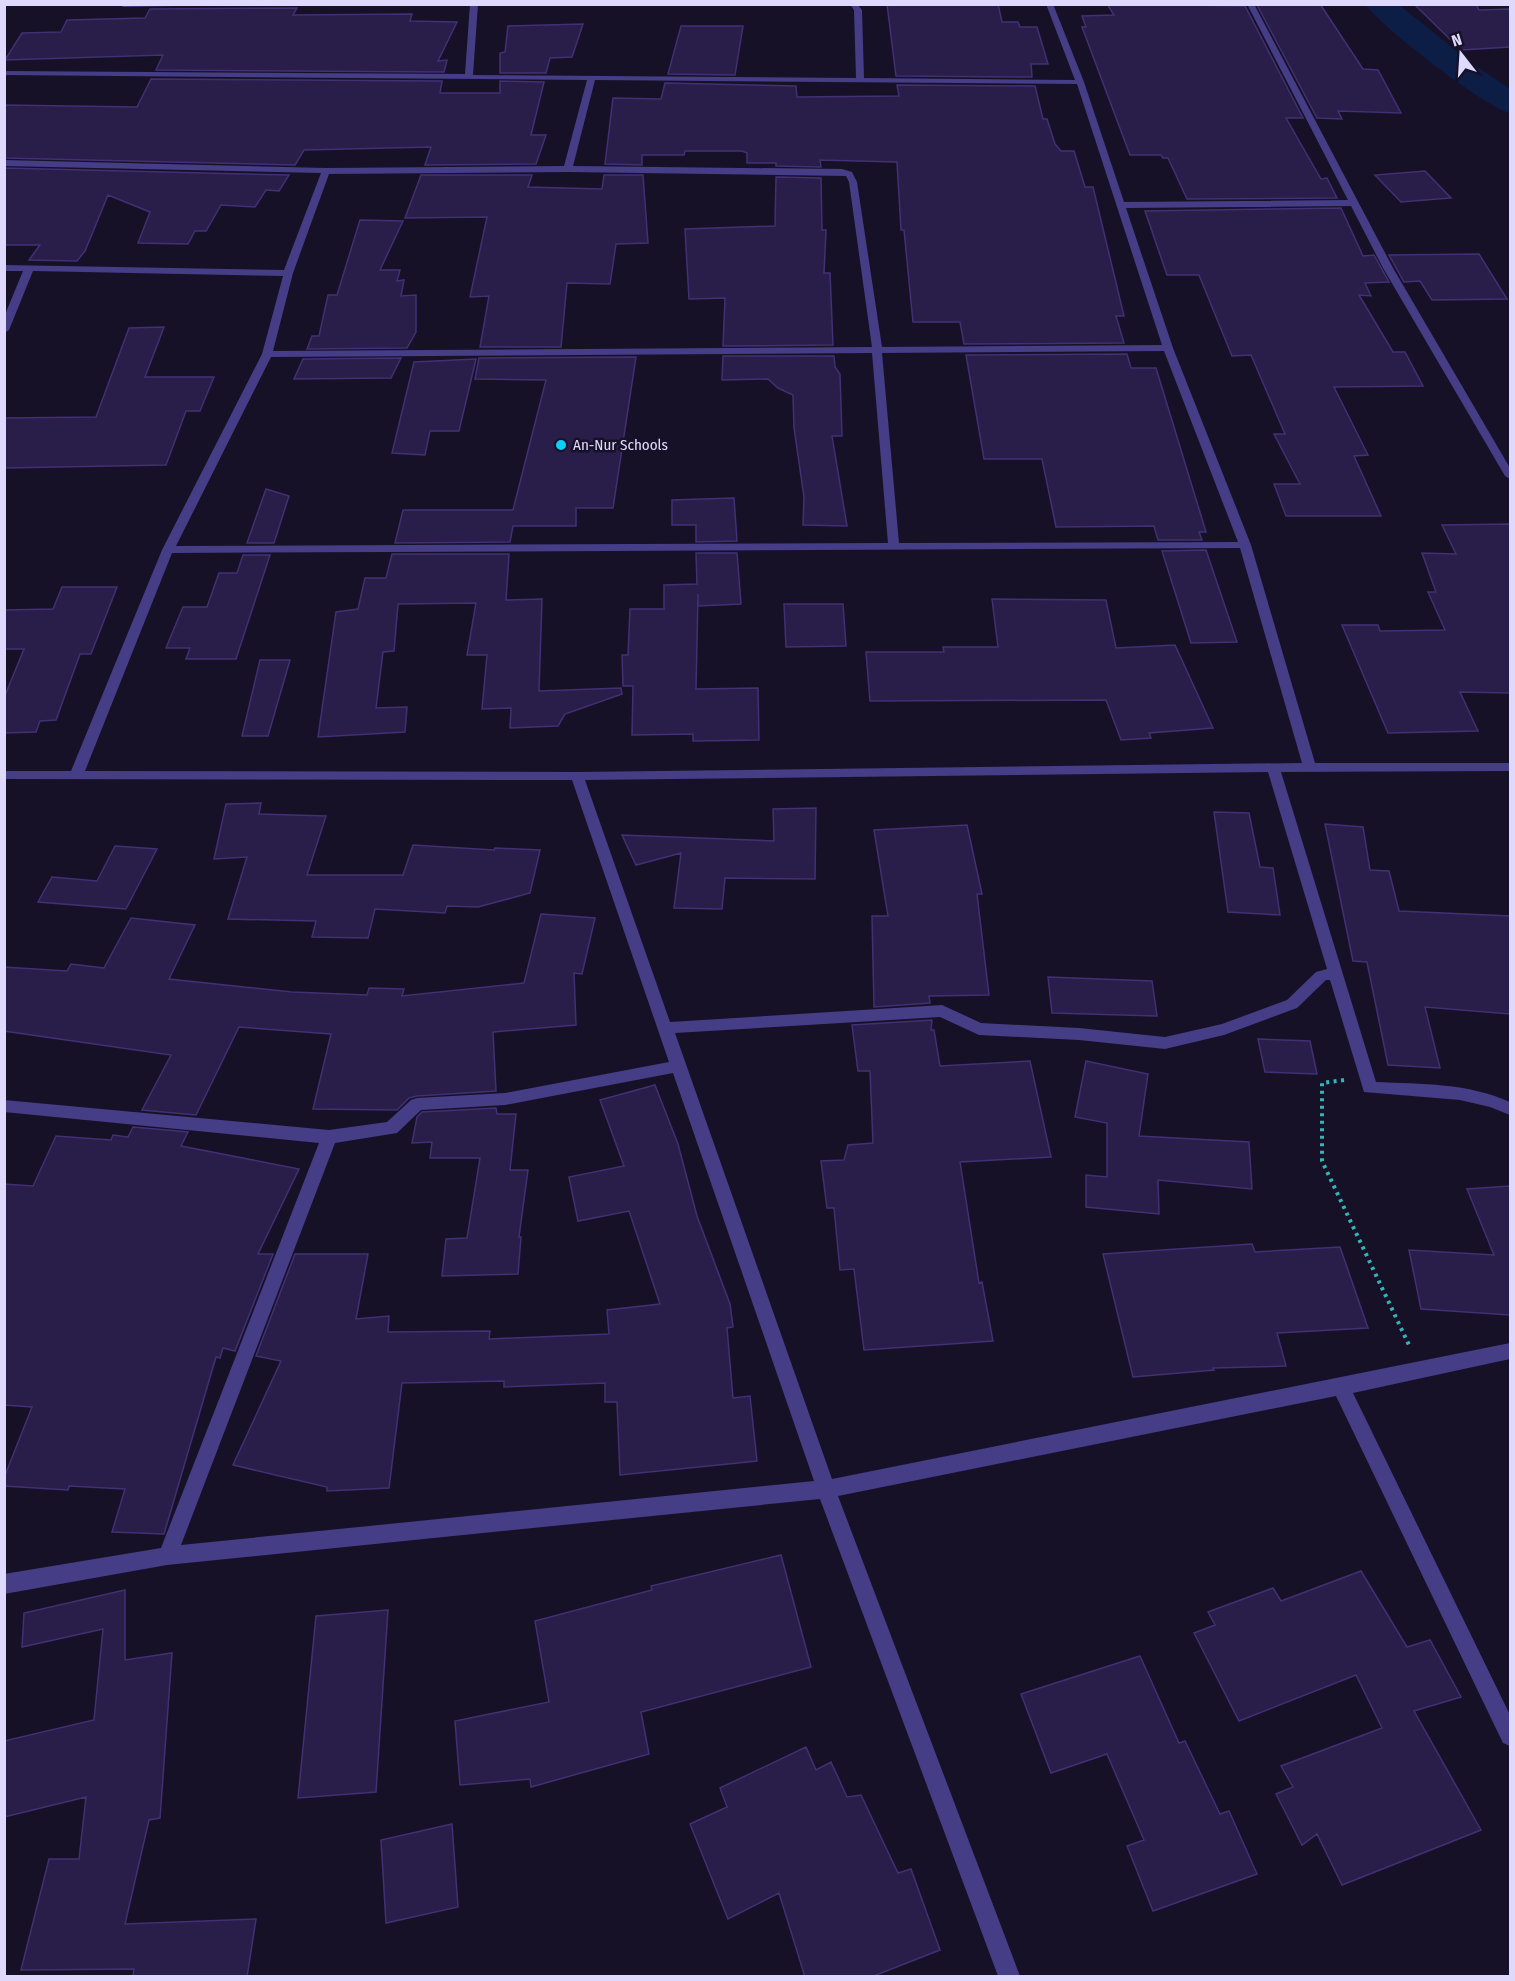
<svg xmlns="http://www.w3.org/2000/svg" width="1515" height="1981" font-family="'Fira Sans Condensed',sans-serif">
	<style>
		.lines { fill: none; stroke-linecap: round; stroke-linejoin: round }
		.river { fill: #0c1d46; fill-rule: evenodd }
		.building { fill: #291d49; stroke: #423074; stroke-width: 1.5 }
		.path { stroke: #33b6b8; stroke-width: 4; stroke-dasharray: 3 4.5; stroke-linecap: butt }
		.street { fill: #453d86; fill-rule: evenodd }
		.poi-dot { fill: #0acff8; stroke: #171128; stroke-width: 2 }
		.labels { text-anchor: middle; stroke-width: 5; stroke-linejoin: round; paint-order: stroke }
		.far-poi-label { font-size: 15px; fill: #e0d9fe; stroke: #171128; text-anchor: start }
	</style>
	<rect width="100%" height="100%" fill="#171128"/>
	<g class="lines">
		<path class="river" d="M 1365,4 L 1398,4 L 1473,64 L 1510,89 L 1510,113 C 1486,108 1380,26 1365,4 Z"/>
	</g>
	<path class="building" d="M 887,4 L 998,4 L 1002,22 L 1018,22 L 1020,27 L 1037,27 L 1048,64 L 1031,64 L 1032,77 L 896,76 Z
		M 1107,4 L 1245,6 L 1303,118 L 1286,118 L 1321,179 L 1327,178 L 1337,198 L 1187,199 L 1168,158 L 1163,158 L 1161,155 L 1130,155 L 1082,27 L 1086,27 L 1082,16 L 1114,15 Z
		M 1320,4 L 1363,69 L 1378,70 L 1401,113 L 1338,111 L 1342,119 L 1317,118 L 1257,5 Z
		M 1414,4 L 1476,4 L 1479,10 L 1510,9 L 1510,47 L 1461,50 Z
		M 297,8 L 293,15 L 412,14 L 410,21 L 457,22 L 438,61 L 447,60 L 444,72 L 156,70 L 163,55 L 5,60 L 22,33 L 61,32 L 67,20 L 145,18 L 150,9 Z
		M 583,24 L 572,57 L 550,58 L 546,73 L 500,73 L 500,53 L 505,52 L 508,26 Z
		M 681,26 L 743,26 L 735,75 L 668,74 Z
		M 151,79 L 442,81 L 440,93 L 500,93 L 500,81 L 544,82 L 531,135 L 546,135 L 536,164 L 425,165 L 431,147 L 304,150 L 295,165 L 4,158 L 4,105 L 137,107 Z
		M 665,83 L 796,86 L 797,97 L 899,96 L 897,85 L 1035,86 L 1043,119 L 1047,119 L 1055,144 L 1061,151 L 1074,151 L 1085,187 L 1093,187 L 1124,316 L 1116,316 L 1124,343 L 964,344 L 960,322 L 913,322 L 904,230 L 901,230 L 897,162 L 820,160 L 821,167 L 776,166 L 776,163 L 747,163 L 747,153 L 742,151 L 685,151 L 684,155 L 642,155 L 642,165 L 605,164 L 613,98 L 661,99 Z
		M 4,168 L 289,175 L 279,191 L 266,190 L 255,207 L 221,205 L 206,231 L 195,231 L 188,244 L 138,243 L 150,212 L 108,195 L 85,251 L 77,261 L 29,260 L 40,245 L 4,245 Z
		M 1425,171 L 1451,198 L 1401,202 L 1375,175 Z
		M 421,175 L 532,175 L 528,187 L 602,189 L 604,175 L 643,175 L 648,243 L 616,244 L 610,284 L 567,283 L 561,347 L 480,347 L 489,296 L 470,297 L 487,217 L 405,218 Z
		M 776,177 L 821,178 L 822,230 L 826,230 L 824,273 L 830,273 L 833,345 L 723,346 L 725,298 L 689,299 L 685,229 L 775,226 Z
		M 1341,208 L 1363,256 L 1374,255 L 1389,282 L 1365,283 L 1371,296 L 1359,295 L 1393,352 L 1405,352 L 1423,386 L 1334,387 L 1368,455 L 1354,456 L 1381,516 L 1286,516 L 1274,484 L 1300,484 L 1274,434 L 1285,434 L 1251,355 L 1232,356 L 1199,275 L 1167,275 L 1145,211 Z
		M 360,220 L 403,221 L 380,270 L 400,270 L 397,281 L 404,280 L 401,296 L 416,295 L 416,332 L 407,348 L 307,349 L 312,336 L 319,336 L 328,295 L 337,295 Z
		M 1479,254 L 1507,299 L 1432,300 L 1420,281 L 1404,282 L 1389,255 Z
		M 164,327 L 145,377 L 214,377 L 200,411 L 186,411 L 166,465 L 4,468 L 4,418 L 96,417 L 129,328 Z
		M 1127,354 L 1131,368 L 1156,368 L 1206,532 L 1199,532 L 1202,540 L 1158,540 L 1154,526 L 1056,527 L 1042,459 L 984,459 L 966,355 Z
		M 723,356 L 834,356 L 835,367 L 840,374 L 842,436 L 832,436 L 847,526 L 803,525 L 804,497 L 794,428 L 793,395 L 778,388 L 768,379 L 722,380 Z
		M 636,357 L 613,508 L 576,508 L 576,526 L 513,526 L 510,542 L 395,543 L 403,510 L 513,510 L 546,380 L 475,379 L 479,358 Z
		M 401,358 L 391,378 L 294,379 L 303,359 Z
		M 476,359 L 459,431 L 430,431 L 425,455 L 392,453 L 414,362 Z
		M 266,489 L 289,496 L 274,543 L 247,543 Z
		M 734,498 L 737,541 L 696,542 L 696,525 L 672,525 L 672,500 Z
		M 1510,524 L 1510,693 L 1460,692 L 1478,731 L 1388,733 L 1342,625 L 1378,625 L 1380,631 L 1445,630 L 1428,592 L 1436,592 L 1422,553 L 1456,554 L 1442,525 Z
		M 1206,550 L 1237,642 L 1191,643 L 1162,551 Z
		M 696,553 L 737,553 L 741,604 L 698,606 L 698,594 L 696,689 L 758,688 L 759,740 L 693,741 L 693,734 L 632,735 L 633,686 L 623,686 L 622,655 L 628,655 L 630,609 L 664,609 L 664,585 L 697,584 Z
		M 392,554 L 509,554 L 506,600 L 542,599 L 539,691 L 621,688 L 622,694 L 565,714 L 558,726 L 510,728 L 511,708 L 482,709 L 487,655 L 467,655 L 476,603 L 398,604 L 394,651 L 383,652 L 376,708 L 407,707 L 405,732 L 318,737 L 336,612 L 358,609 L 365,578 L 386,578 Z
		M 243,555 L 270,555 L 236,659 L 186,659 L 190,648 L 166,648 L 183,607 L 207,607 L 219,573 L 237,573 Z
		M 62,587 L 117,587 L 91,654 L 80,654 L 56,720 L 40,721 L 36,732 L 4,733 L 4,698 L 24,649 L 4,649 L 4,610 L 53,609 Z
		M 992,599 L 1106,600 L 1116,648 L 1175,645 L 1213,728 L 1149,733 L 1151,738 L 1121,740 L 1106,700 L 870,701 L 866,652 L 944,652 L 943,647 L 998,647 Z
		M 784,604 L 843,604 L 846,646 L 786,647 Z
		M 260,660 L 290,660 L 268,736 L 242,736 Z
		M 261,803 L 259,814 L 326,816 L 307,875 L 403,875 L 413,845 L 494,850 L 495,848 L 540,850 L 530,893 L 478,907 L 447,906 L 445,913 L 375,909 L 368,938 L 312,937 L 316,921 L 228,919 L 247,857 L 214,859 L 226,804 Z
		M 816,808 L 815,879 L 725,878 L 722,909 L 674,908 L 681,853 L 636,865 L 622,835 L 774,841 L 773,809 Z
		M 1214,812 L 1249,813 L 1260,867 L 1273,868 L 1280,915 L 1228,912 Z
		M 1325,824 L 1363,827 L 1370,870 L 1389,871 L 1399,911 L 1510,916 L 1510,1014 L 1425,1007 L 1440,1068 L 1388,1065 L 1367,962 L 1353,961 Z
		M 967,825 L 982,894 L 977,894 L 989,995 L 929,996 L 930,1003 L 874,1007 L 872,916 L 888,916 L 874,830 Z
		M 115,846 L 157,849 L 126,909 L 38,902 L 52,877 L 97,881 Z
		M 541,914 L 595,918 L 582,974 L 574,973 L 576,1025 L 493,1032 L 496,1091 L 417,1096 L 409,1098 L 397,1110 L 313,1109 L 331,1034 L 239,1027 L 196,1115 L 142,1110 L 171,1055 L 4,1031 L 4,967 L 67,971 L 71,964 L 104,968 L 131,918 L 195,925 L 169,979 L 292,992 L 367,995 L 369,988 L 404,989 L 402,996 L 524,983 Z
		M 1048,977 L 1152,981 L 1157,1016 L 1052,1013 Z
		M 932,1020 L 931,1030 L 934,1030 L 940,1066 L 1030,1061 L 1051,1157 L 960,1162 L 979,1283 L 982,1282 L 993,1341 L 864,1350 L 854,1269 L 840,1270 L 834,1208 L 827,1208 L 821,1161 L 844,1160 L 848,1145 L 873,1143 L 870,1071 L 858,1071 L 852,1025 Z
		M 1258,1039 L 1310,1041 L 1317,1074 L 1265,1072 Z
		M 1086,1061 L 1148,1074 L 1139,1136 L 1249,1142 L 1252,1189 L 1158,1180 L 1159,1214 L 1086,1207 L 1086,1175 L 1107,1177 L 1107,1123 L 1075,1117 Z
		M 655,1085 L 678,1144 L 697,1216 L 730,1304 L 733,1327 L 727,1328 L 733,1398 L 750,1396 L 757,1461 L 620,1475 L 617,1402 L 605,1402 L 605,1383 L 504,1387 L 504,1381 L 402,1383 L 389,1488 L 327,1491 L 327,1487 L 233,1465 L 281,1361 L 256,1356 L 295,1254 L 368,1254 L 356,1319 L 389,1316 L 388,1332 L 490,1331 L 489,1339 L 609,1334 L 607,1310 L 660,1304 L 629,1211 L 578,1221 L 569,1177 L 624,1166 L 600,1100 Z
		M 496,1108 L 497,1114 L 516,1114 L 510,1170 L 528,1170 L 519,1237 L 521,1237 L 518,1274 L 442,1276 L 446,1239 L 467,1238 L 480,1158 L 430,1158 L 432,1142 L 412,1143 L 417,1117 L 422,1112 Z
		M 133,1127 L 188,1132 L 181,1146 L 299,1169 L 258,1254 L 273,1254 L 235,1351 L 223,1348 L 220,1358 L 216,1357 L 164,1534 L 112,1532 L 125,1489 L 69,1486 L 68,1490 L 4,1486 L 4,1478 L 32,1407 L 4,1405 L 4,1184 L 33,1186 L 56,1136 L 111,1140 L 113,1135 L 128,1137 Z
		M 1510,1186 L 1510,1315 L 1421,1309 L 1409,1250 L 1494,1255 L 1467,1189 Z
		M 1252,1244 L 1255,1252 L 1340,1247 L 1368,1328 L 1277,1333 L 1286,1366 L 1213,1368 L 1214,1370 L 1133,1377 L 1103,1254 Z
		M 781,1555 L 811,1667 L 641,1712 L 649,1754 L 531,1787 L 530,1779 L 460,1785 L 455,1721 L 549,1702 L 535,1621 L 652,1590 L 651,1586 Z
		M 1361,1571 L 1407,1647 L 1430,1640 L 1461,1697 L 1414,1711 L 1481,1830 L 1342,1885 L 1317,1834 L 1302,1845 L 1276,1794 L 1293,1787 L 1281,1766 L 1382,1728 L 1356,1675 L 1239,1721 L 1194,1633 L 1215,1625 L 1208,1612 L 1273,1588 L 1281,1601 Z
		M 125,1590 L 125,1660 L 172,1653 L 160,1818 L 149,1820 L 125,1924 L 256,1919 L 247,1977 L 133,1977 L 134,1969 L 21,1970 L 49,1859 L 79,1859 L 86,1797 L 4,1817 L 4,1741 L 94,1720 L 103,1629 L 22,1647 L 24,1613 Z
		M 388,1610 L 376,1792 L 298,1798 L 316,1616 Z
		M 1140,1656 L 1179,1743 L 1185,1741 L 1220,1814 L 1229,1811 L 1257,1874 L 1153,1911 L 1127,1846 L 1144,1840 L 1107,1754 L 1051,1773 L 1021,1694 Z
		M 806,1747 L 816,1770 L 831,1762 L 847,1797 L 861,1795 L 898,1873 L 911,1869 L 940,1950 L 871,1977 L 805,1977 L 779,1893 L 728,1919 L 690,1824 L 727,1807 L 720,1788 Z
		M 452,1824 L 458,1907 L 386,1923 L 381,1840 Z"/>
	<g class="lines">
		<path class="path" d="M 1344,1080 L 1322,1083 L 1322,1161 L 1409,1345"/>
		<path class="street" d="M 120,4 L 285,4 L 123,7 Z
			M 470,4 L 478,4 L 473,75 L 856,78 L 854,10 L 850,4 L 857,4 L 862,10 L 864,78 L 1075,80 L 1046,4 L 1053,4 L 1084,82 L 1124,202 L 1348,200 L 1247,4 L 1254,4 L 1393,268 L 1510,468 L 1510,479 L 1505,476 L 1383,268 L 1351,206 L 1126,208 L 1173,348 L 1251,545 L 1315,763 L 1510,763 L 1510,771 L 1281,772 L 1376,1082 C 1422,1084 1468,1083 1510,1102 L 1510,1115 L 1490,1107 L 1460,1100 L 1364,1092 L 1330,980 L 1326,980 L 1297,1008 L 1224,1035 L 1165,1049 L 1079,1040 L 979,1035 L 940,1017 L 675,1033 L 832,1479 L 1510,1343 L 1510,1359 L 1353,1393 L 1510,1715 L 1510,1746 L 1503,1743 L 1336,1396 L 838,1496 L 1020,1976 L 998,1976 L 820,1499 L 167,1565 L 4,1594 L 4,1574 L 161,1548 L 319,1143 L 4,1112 L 4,1100 L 329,1130 L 387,1122 L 411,1100 L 417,1098 L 505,1093 L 669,1062 L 572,780 L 4,779 L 4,771 L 71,771 L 162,550 L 262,354 L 283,276 L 33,271 L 9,330 L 4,333 L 4,317 L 23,271 L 4,271 L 4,265 L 284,270 L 321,173 L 4,166 L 4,160 L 326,168 L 564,166 L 587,80 L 4,75 L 4,71 L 465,74 ZM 595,80 L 1077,84 L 1162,345 L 882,347 L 857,182 L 852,172 L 842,169 L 573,166 ZM 568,172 L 846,176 L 849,182 L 872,347 L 273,351 L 293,273 L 329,174 ZM 1164,351 L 1238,542 L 899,543 L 882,353 ZM 872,353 L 888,543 L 176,546 L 271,357 ZM 1240,548 L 1302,763 L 577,772 L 85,771 L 172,553 ZM 1268,772 L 1327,969 L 1316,972 L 1287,1000 L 1222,1024 L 1165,1037 L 1079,1028 L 981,1023 L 942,1005 L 670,1022 L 585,780 ZM 673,1073 L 814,1481 L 181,1545 L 335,1143 L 397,1133 L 421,1110 L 505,1105 Z"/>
	</g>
	<circle class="poi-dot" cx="561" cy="445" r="6"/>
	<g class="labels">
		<g class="far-poi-label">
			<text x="573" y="450">An-Nur Schools</text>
		</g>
	</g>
	<rect width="1515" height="1981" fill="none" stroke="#e0d9fe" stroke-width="12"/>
	<g transform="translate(1461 54) rotate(343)" stroke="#171128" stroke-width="4.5" paint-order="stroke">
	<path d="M0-4.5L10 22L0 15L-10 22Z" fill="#e0d9fe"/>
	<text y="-9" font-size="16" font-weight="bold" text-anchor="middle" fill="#e0d9fe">N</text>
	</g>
</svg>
